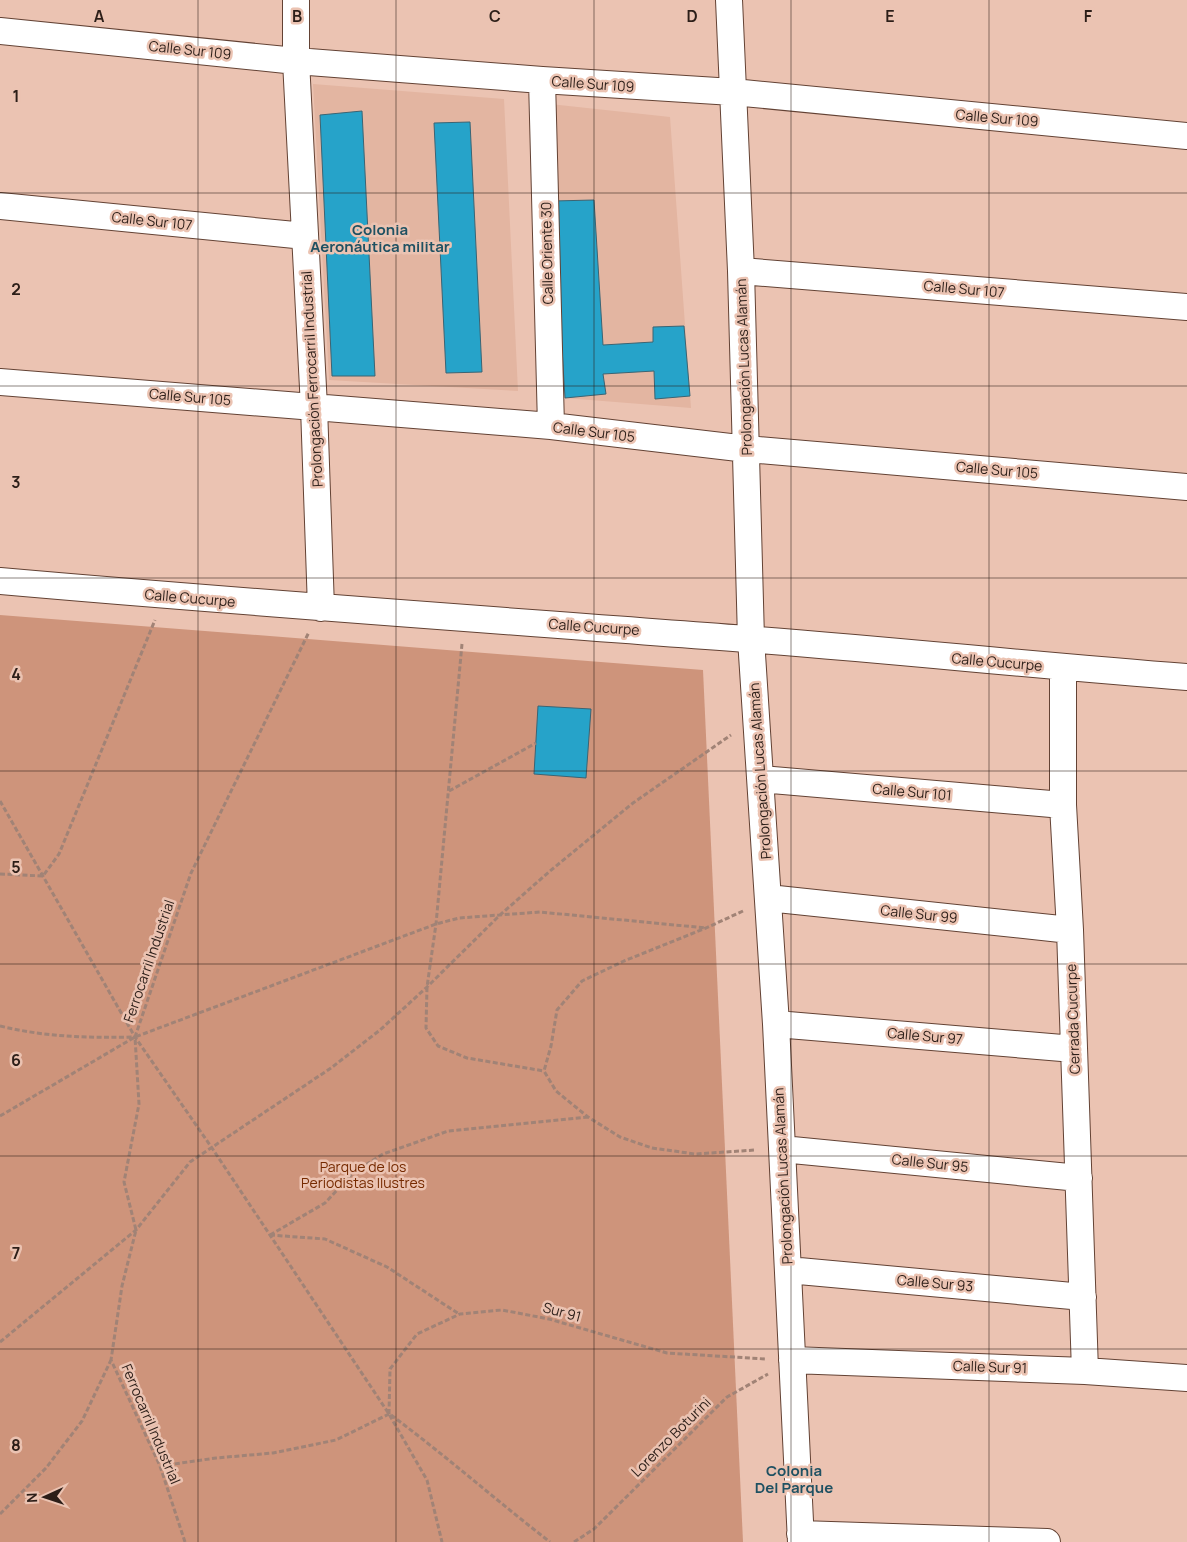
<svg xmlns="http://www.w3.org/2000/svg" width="1187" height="1542" font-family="Manrope,sans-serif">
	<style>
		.built { fill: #e3b5a1 }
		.green { fill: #ce947b }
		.building { fill: #26a3c9; stroke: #3b6473 }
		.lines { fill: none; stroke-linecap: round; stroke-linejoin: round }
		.street-casing { stroke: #634234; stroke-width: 28 }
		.path { stroke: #a18376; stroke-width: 3; stroke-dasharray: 5 2.5; stroke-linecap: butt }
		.street { stroke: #fff; stroke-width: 26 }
		.grid { fill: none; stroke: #2c1e18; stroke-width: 1; stroke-opacity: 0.55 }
		.labels { text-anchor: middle; stroke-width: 5; stroke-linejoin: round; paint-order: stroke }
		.street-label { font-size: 14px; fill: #2c1e18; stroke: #ebc3b2 }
		.park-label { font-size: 14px; fill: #762a00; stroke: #ebc3b2 }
		.neighbourhood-label { font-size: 15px; font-weight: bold; fill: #1f5162; stroke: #ebc3b2 }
		.grid-label { font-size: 16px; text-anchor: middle; font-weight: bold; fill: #2c1e18; stroke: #ebc3b2; stroke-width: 5; stroke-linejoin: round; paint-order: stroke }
	</style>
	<rect width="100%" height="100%" fill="#ebc3b2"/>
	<path class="built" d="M 313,84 L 504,99 L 518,391 L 329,380 Z
		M 550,104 L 670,117 L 691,408 L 565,398 Z"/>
	<path class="green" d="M 0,615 L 703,670 L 743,1542 L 0,1542 Z"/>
	<path class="building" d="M 362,111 L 375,376 L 332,376 L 320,115 Z
		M 470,122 L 482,372 L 446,373 L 434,123 Z
		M 594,200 L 603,345 L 653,342 L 653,327 L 684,326 L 690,396 L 655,399 L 654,371 L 603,374 L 606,394 L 565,398 L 553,201 Z
		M 538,706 L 591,709 L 586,778 L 534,774 Z"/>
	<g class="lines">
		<g class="street-casing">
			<path id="street" d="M 296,0 L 296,61 L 314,407 L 321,608
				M 729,0 L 741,271 L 751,639 L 776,1024 L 801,1542
				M 0,31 L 296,61 L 542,80 L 733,92 L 1187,136
				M 542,80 L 551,426
				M 0,206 L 305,236
				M 741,271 L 1187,307
				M 0,382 L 551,426 L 747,449 L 1187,487
				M 0,581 C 248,603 497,620 746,639 C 893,650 1040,666 1187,677
				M 1063,667 L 1063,805 L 1070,930 L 1085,1371
				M 761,779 L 1063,805
				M 768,898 L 1070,930
				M 776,1024 L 1074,1049
				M 782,1149 L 1079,1178
				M 788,1270 L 1083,1297
				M 792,1360 L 1085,1371 L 1187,1378
				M 800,1534 L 1047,1542"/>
		</g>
		<path class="path" d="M 462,644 L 436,924 L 427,987 L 426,1028 L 438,1046 L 467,1058 L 544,1071
			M 449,791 L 536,743
			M 0,801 L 135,1037 L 212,1148 L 389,1414 L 427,1480 L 442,1542
			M 0,874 L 43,876 L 59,854 L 155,620
			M 743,911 L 706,928 L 624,961 L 582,981 L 557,1010 L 551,1046 L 544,1071 L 556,1091 L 588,1117 L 620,1137 L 652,1148 L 695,1154 L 755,1150
			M 0,1026 C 46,1037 86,1038 133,1037
			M 0,1116 L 135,1037 L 436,924 L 459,918 L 540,912 L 706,928
			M 270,1235 L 325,1203 L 353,1173 L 383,1154 L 448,1131 L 588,1117
			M 270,1235 L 325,1239 L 387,1267 L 459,1314
			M 0,1342 L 136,1230 L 190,1162 L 331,1068 L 380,1030 L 427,987 L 500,915 L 550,871 L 633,803 L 731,735
			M 389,1414 L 390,1369 L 417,1334 L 460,1314 L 502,1310 L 549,1319 L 667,1353 L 766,1359
			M 391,1415 C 446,1456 497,1501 550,1542
			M 160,1466 L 216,1458 L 273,1453 L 336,1440 L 389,1414
			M 0,1514 L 46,1468 L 82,1421 L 111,1360
			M 185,1542 L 160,1466 L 111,1360 L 122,1286 L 136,1230 L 124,1182 L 139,1104 L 135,1037 L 191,873 L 309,632
			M 574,1542 L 594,1529 L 727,1397 L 768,1374"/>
		<use href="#street" class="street"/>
	</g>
	<path class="grid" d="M 198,0 L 198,1542M 396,0 L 396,1542M 594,0 L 594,1542M 791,0 L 791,1542M 989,0 L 989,1542M 0,193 L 1187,193M 0,386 L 1187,386M 0,578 L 1187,578M 0,771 L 1187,771M 0,964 L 1187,964M 0,1156 L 1187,1156M 0,1349 L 1187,1349"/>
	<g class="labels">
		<g class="street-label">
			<text transform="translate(190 50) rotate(6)" y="5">Calle Sur 109</text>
			<text transform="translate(593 84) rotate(4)" y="5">Calle Sur 109</text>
			<text transform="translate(997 118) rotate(5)" y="5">Calle Sur 109</text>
			<text transform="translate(152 221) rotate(6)" y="5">Calle Sur 107</text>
			<text transform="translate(547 253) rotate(-91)" y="5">Calle Oriente 30</text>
			<text transform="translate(964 289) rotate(5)" y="5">Calle Sur 107</text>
			<text transform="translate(744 367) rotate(-92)" y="5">Prolongación Lucas Alamán</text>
			<text transform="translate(312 379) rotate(-93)" y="5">Prolongación Ferrocarril Industrial</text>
			<text transform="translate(190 397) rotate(5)" y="5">Calle Sur 105</text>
			<text transform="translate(594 432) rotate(7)" y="5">Calle Sur 105</text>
			<text transform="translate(997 470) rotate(5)" y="5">Calle Sur 105</text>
			<text transform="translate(190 598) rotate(5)" y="5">Calle Cucurpe</text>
			<text transform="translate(594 627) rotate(4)" y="5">Calle Cucurpe</text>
			<text transform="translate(997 662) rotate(5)" y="5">Calle Cucurpe</text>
			<text transform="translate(760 771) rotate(-94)" y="5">Prolongación Lucas Alamán</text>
			<text transform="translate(912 792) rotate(5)" y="5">Calle Sur 101</text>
			<text transform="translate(919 914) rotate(6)" y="5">Calle Sur 99</text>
			<text transform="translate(149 961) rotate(-71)" y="5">Ferrocarril Industrial</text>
			<text transform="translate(1073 1019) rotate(-92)" y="5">Cerrada Cucurpe</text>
			<text transform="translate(925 1036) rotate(5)" y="5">Calle Sur 97</text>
			<text transform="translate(930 1163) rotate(6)" y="5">Calle Sur 95</text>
			<text transform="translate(783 1176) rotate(-93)" y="5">Prolongación Lucas Alamán</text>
			<text transform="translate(935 1283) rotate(5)" y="5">Calle Sur 93</text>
			<text transform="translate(562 1312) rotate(15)" y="5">Sur 91</text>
			<text transform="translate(990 1367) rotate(2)" y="5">Calle Sur 91</text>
			<text transform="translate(151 1424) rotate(67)" y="5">Ferrocarril Industrial</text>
			<text transform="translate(671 1437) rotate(-45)" y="5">Lorenzo Boturini</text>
		</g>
		<g class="park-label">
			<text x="363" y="1172">Parque de los<tspan x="363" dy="16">Periodistas Ilustres</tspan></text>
		</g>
		<g class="neighbourhood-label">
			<text x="380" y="235">Colonia<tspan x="380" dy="17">Aeronáutica militar</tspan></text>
			<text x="794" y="1476">Colonia<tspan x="794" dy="17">Del Parque</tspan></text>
		</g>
	</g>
	<g class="grid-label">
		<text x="99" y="22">A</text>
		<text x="297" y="22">B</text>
		<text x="495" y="22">C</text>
		<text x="692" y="22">D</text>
		<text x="890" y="22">E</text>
		<text x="1088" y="22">F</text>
		<text x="16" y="102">1</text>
		<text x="16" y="295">2</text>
		<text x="16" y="488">3</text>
		<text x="16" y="680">4</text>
		<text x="16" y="873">5</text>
		<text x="16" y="1066">6</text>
		<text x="16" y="1259">7</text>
		<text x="16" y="1451">8</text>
	</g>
	<g transform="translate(45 1497) rotate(267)" stroke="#ebc3b2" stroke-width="4" paint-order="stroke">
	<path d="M0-4L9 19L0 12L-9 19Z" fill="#2c1e18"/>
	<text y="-8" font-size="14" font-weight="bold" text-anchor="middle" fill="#2c1e18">N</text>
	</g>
</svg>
